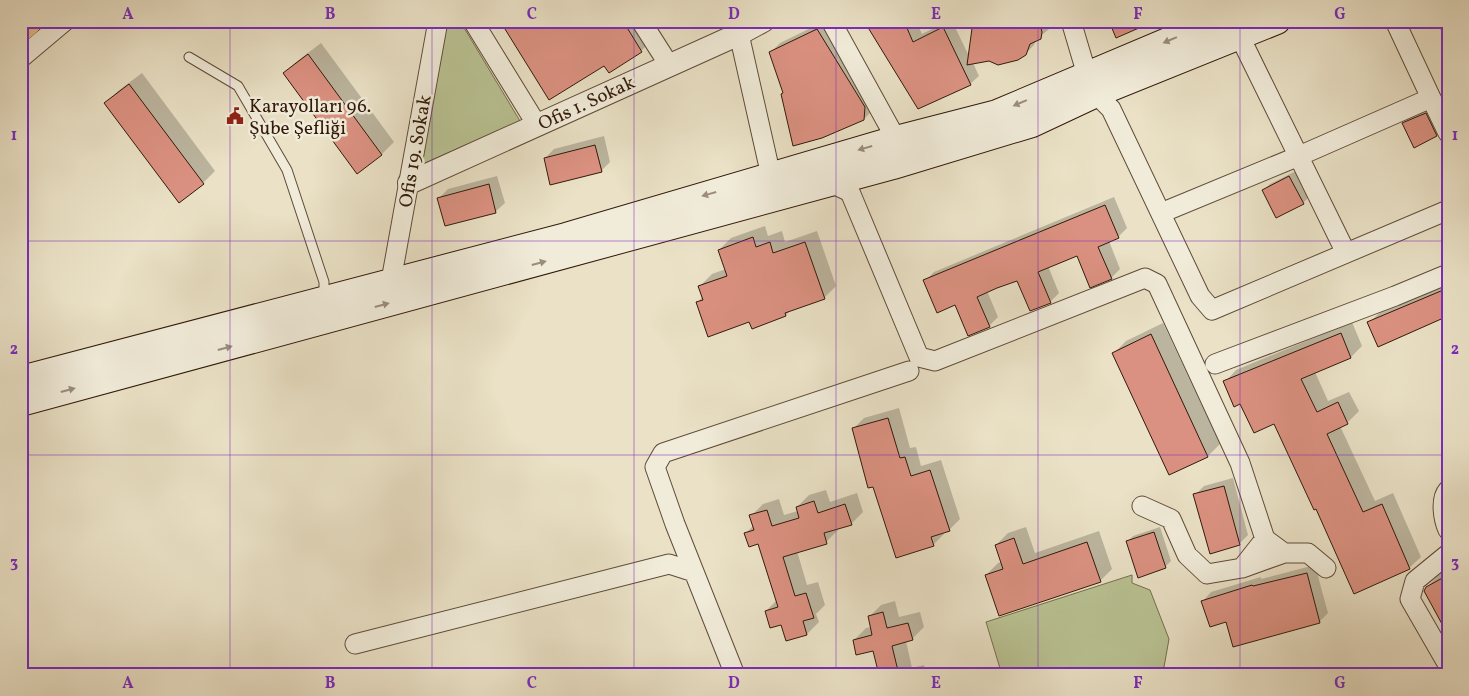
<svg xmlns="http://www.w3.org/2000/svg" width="1469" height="696" font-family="Vollkorn,serif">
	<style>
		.green { fill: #b9c293; stroke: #756e4e }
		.shadow { fill: #0003 }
		.building { fill: #db9181; stroke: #311909 }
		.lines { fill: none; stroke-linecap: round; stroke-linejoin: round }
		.service-casing { stroke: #5f4b38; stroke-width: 11 }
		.minor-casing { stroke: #5f4b38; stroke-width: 21 }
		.tertiary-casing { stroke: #5f4b38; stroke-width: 24 }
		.secondary-casing { stroke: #311909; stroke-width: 28 }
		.trunk-casing { stroke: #311909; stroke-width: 29 }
		.service { stroke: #f1ecda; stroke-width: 9 }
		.minor { stroke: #f1ecda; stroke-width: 19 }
		.tertiary { stroke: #f1ecda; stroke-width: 22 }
		.secondary { stroke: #f1ecda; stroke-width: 26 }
		.trunk { stroke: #e5c083; stroke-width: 28 }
		.oneway { fill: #9b8d7c }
		.grid { fill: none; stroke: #7b2cbf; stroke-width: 1; stroke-opacity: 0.55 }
		.labels { text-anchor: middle; stroke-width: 5; stroke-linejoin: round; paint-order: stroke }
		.street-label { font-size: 19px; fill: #311909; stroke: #f1ecda }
		.poi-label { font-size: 19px; fill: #311909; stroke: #f1ecda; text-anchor: start }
		.neatline { fill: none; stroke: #7b2cbf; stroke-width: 2 }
		.grid-label { font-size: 16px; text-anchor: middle; font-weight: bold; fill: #7b2cbf }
	</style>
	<rect width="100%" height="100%" fill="#eae1c6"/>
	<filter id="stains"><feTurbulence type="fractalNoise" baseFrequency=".004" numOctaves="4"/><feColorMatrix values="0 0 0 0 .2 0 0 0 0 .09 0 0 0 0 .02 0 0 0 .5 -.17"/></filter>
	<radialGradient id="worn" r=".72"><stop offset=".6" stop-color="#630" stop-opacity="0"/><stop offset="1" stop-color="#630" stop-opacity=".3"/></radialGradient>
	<path class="green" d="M 442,21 L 460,21 L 520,121 L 423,164 L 416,163 Z
		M 1132,575 L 1132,583 L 1150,590 L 1169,639 L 1164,667 L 1136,675 L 1002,675 L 986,622 Z"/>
	<path class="shadow" d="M 502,21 L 638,21 L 650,42 L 641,51 L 609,71 L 605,64 Z
		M 825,21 L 873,110 L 864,119 L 784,92 L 771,52 L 780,43 Z
		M 865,21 L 916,21 L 922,34 L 948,21 L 952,21 L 969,56 L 974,21 L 1050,22 L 1049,29 L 1036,40 L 1034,45 L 1025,54 L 973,63 L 979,76 L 970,84 Z
		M 1436,21 L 1448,21 L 1448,45 Z
		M 321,43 L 394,142 L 382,154 L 357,172 L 284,73 L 296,62 Z
		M 142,73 L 215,171 L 203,183 L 106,103 L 118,91 Z
		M 1432,108 L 1442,130 L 1436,135 L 1403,123 L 1409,117 Z
		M 604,136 L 610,162 L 601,171 L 545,158 L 554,149 Z
		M 1296,171 L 1309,197 L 1303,203 L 1264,190 L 1270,184 Z
		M 497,176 L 505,203 L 495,212 L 439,198 L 448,189 Z
		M 1114,197 L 1127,228 L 1118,237 L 1109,241 L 1120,269 L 1111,278 L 1077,254 L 1048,266 L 1059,293 L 1050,302 L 1018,279 L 987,291 L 998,317 L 989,326 L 925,281 L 934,272 Z
		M 765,226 L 768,236 L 782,231 L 785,242 L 817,231 L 836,286 L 824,298 L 791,310 L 786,315 L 750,320 L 697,303 L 703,296 L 700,286 L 712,274 L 726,269 L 719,250 L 731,238 Z
		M 1448,282 L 1448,315 L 1369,323 L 1381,311 Z
		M 1352,322 L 1362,346 L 1351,357 L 1315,372 L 1328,401 L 1349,392 L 1359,411 L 1347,423 L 1340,426 L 1375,501 L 1393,493 L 1421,557 L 1409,568 L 1317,507 L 1275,422 L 1241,403 L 1225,382 L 1236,370 Z
		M 1163,323 L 1220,444 L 1208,456 L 1169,474 L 1114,353 L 1126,341 Z
		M 899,408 L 910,448 L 916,447 L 921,466 L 941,460 L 960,519 L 949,530 L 943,532 L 944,534 L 933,545 L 874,486 L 853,429 L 864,418 Z
		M 1233,478 L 1248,535 L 1239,544 L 1195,495 L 1204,486 Z
		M 826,490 L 830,502 L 857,493 L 863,512 L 851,524 L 837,528 L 838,530 L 826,542 L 797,551 L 807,585 L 818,582 L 825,605 L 816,614 L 819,622 L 807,634 L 782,623 L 766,611 L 777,600 L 759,542 L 746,533 L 754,525 L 751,516 L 763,504 L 779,499 L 784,515 L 798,511 L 797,507 L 809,495 Z
		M 1026,527 L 1035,553 L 1099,531 L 1112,569 L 1100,581 L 986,575 L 998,563 L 1002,562 L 996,545 L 1008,533 Z
		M 1160,527 L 1171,561 L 1165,567 L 1127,542 L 1133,536 Z
		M 1315,565 L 1328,613 L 1319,622 L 1227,621 L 1203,601 L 1211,592 L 1261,577 L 1261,579 Z
		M 1448,570 L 1448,632 L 1427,587 L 1439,575 Z
		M 895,601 L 899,617 L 920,612 L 924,627 L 912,639 L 906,641 L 912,668 L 924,665 L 926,675 L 881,675 L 874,649 L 854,640 L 866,628 L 871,627 L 869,617 L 881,605 Z"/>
	<path class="building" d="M 500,21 L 623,21 L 642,52 L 609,73 L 604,66 L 549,100 Z
		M 864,21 L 904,21 L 913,42 L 943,27 L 971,85 L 918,109 Z
		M 973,21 L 1039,21 L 1042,32 L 1041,39 L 1030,44 L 1026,55 L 1018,60 L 998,65 L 989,61 L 967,65 Z
		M 1109,21 L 1155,21 L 1116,38 Z
		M 817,29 L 865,107 L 864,120 L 822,138 L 793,146 L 781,94 L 783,93 L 769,52 Z
		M 308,54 L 382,155 L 357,174 L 283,73 Z
		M 129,84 L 204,184 L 179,203 L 104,103 Z
		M 1426,113 L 1437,136 L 1414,148 L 1402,123 Z
		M 595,145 L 602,172 L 550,185 L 544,158 Z
		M 1289,176 L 1304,204 L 1276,218 L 1262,190 Z
		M 489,184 L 496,213 L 445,226 L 437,198 Z
		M 1105,205 L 1119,238 L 1098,247 L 1112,279 L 1090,288 L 1077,256 L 1038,272 L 1051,303 L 1030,311 L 1017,281 L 997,288 L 977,297 L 990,327 L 968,336 L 955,305 L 937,313 L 923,280 Z
		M 753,237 L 756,247 L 770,242 L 773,253 L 805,242 L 825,299 L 785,313 L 786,316 L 752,329 L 749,322 L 708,337 L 696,302 L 703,300 L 698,286 L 727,276 L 718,250 Z
		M 1448,288 L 1448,316 L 1378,347 L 1367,322 Z
		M 1341,333 L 1351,358 L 1301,379 L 1317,412 L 1338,402 L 1348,424 L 1327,434 L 1363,512 L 1382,504 L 1410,569 L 1354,594 L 1316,509 L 1314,510 L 1274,424 L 1254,433 L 1240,404 L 1234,407 L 1223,381 Z
		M 1151,334 L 1208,457 L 1169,475 L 1112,353 Z
		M 888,418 L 900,458 L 905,457 L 911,476 L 930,470 L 950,531 L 931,537 L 934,546 L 896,558 L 873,487 L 868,488 L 852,428 Z
		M 1224,486 L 1240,545 L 1210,554 L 1193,494 Z
		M 814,501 L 818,513 L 845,504 L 852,525 L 824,533 L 827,544 L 783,557 L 795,596 L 806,593 L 814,618 L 803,621 L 807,635 L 786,641 L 781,625 L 770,628 L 765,611 L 778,607 L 758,544 L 749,547 L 744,533 L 754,530 L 749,515 L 767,510 L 772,526 L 799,518 L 796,507 Z
		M 1154,532 L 1166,568 L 1138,578 L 1126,541 Z
		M 1014,538 L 1023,564 L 1087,542 L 1101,582 L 999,616 L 985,575 L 1003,569 L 995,545 Z
		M 1307,573 L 1320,623 L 1233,647 L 1226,622 L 1210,627 L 1201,601 L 1252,585 L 1253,586 Z
		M 1448,575 L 1448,635 L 1424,591 L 1426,587 Z
		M 883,612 L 887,628 L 908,623 L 913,640 L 892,646 L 899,675 L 879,675 L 873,651 L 856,655 L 853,640 L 872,635 L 868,616 Z"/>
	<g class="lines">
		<g class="service-casing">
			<path id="service" d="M 189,57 L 238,86 L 287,170 L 324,282 L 324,296"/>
		</g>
		<g class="minor-casing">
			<path id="minor" d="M 473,21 L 537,125
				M 641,21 L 669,65
				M 732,21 L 739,34 L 771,176
				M 831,21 L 896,139
				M 1071,21 L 1087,75 L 1096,94 L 1111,109 L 1200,296 L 1212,310 L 1448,210
				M 1395,21 L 1431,98
				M 1240,37 L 1346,253
				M 21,58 L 65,21
				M 831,183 L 850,192 L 919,357 L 935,361 L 1145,278 L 1157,284 L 1240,463 L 1265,539 L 1284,553 L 1308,553 L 1326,568
				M 1161,213 L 1299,156 L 1431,98 L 1448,133
				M 391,281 L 438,21
				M 1215,364 L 1395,296 L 1448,274
				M 1448,490 C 1440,499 1443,519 1448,530
				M 1142,506 L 1171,519 L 1187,555 L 1207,574 L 1242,568
				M 1265,539 L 1242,568 L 1284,553
				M 1448,554 L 1415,581 L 1410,599 L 1448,665
				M 355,644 L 669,564 L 694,572
				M 735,675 L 675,524 L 655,467 L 663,453 L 909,371"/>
		</g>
		<g class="tertiary-casing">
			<path id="tertiary" d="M 409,183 L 739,34 L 763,21"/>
		</g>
		<g class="secondary-casing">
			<path id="secondary" d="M 21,379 L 566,236 L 896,139 L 997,113 L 1215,21
				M 21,403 L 893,166 L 1032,124 L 1096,94 L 1277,21"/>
		</g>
		<g class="trunk-casing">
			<path id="trunk" d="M 21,27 L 28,21"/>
		</g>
		<use href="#service" class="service"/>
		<use href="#minor" class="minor"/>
		<use href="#tertiary" class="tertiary"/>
		<use href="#secondary" class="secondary"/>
		<use href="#trunk" class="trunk"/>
	</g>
	<defs><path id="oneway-solid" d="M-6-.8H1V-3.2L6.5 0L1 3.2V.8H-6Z" transform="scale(1.25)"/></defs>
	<g class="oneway">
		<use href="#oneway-solid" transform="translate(1170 40) rotate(157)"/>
		<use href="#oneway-solid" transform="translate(1020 103) rotate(157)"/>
		<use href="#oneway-solid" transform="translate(865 148) rotate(164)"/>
		<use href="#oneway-solid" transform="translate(709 194) rotate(164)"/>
		<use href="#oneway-solid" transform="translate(539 263) rotate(-15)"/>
		<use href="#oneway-solid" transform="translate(382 305) rotate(-15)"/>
		<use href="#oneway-solid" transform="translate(225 348) rotate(-15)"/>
		<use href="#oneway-solid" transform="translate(68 390) rotate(-15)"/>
	</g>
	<path class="grid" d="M 230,21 L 230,675M 432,21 L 432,675M 634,21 L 634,675M 836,21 L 836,675M 1038,21 L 1038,675M 1240,21 L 1240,675M 21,241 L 1448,241M 21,455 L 1448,455"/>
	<defs>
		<g id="civic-bare" transform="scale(1.35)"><path d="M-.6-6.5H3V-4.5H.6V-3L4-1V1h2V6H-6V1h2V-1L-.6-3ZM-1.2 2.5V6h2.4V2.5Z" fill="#8f2418" stroke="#f1ecda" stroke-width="2.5" paint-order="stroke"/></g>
	</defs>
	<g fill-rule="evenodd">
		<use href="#civic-bare" x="235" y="116"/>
	</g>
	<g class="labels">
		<g class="street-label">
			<text transform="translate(586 102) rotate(-25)" y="7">Ofis 1. Sokak</text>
			<text transform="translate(414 151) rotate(-80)" y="7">Ofis 19. Sokak</text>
		</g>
		<g class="poi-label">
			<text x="249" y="112">Karayolları 96.<tspan x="249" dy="22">Şube Şefliği</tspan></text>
		</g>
	</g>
	<rect width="1469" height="696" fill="none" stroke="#eae1c6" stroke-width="55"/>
	<rect x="28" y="28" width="1414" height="640" class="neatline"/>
	<g class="grid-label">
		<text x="128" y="19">A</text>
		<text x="330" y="19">B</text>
		<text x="532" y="19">C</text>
		<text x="734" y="19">D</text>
		<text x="936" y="19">E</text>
		<text x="1138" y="19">F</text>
		<text x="1340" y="19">G</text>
		<text x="14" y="140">1</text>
		<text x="1455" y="140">1</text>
		<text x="14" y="354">2</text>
		<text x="1455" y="354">2</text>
		<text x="14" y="567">3</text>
		<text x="1455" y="567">3</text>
		<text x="128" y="688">A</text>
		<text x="330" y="688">B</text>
		<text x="532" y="688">C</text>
		<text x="734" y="688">D</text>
		<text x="936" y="688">E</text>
		<text x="1138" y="688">F</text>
		<text x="1340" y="688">G</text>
	</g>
	<rect width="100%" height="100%" filter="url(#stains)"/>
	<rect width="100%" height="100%" fill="url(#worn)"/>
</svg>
